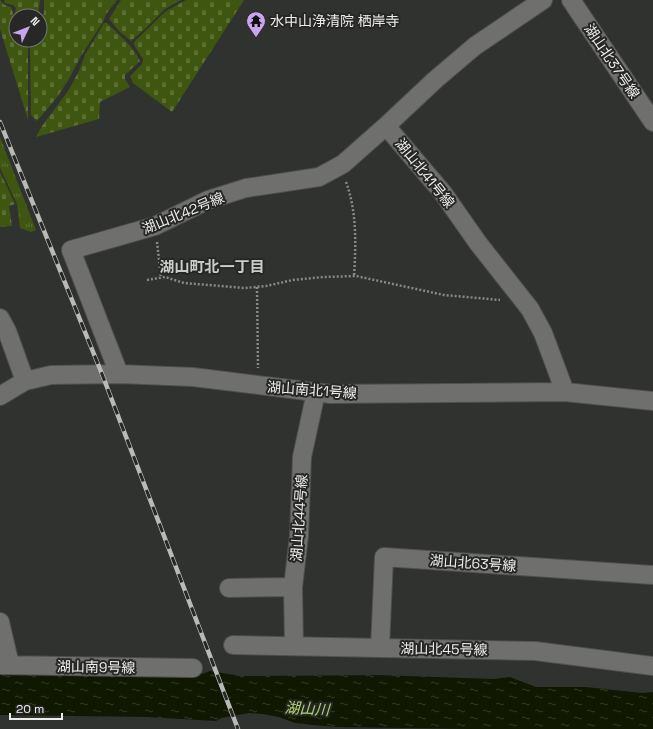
<svg xmlns="http://www.w3.org/2000/svg" width="653" height="729" font-family="'Space Grotesk','Noto Sans JP',sans-serif">
	<style>
		.grass { fill: url(#grass-tufts) }
		.cemetery { fill: url(#cemetery-stones) }
		.water { fill: url(#water-ripples) }
		.lines { fill: none; stroke-linecap: round; stroke-linejoin: round }
		.minor-casing { stroke: #4f504e; stroke-width: 20 }
		.path { stroke: #898a88; stroke-width: 2.5; stroke-dasharray: 2 2; stroke-linecap: butt }
		.minor { stroke: #6f706d; stroke-width: 18 }
		.rail-casing { stroke: #b9bab8; stroke-width: 4.5 }
		.rail { stroke: #272825; stroke-width: 3; stroke-dasharray: 9; stroke-linecap: butt }
		.labels { text-anchor: middle; stroke-width: 4; stroke-linejoin: round; paint-order: stroke }
		.poi-label { font-size: 14px; fill: #edeeec; stroke: #272825; text-anchor: start }
		.street-label { font-size: 14px; fill: #edeeec; stroke: #272825 }
		.neighbourhood-label { font-size: 15px; font-weight: bold; fill: #caccc9; stroke: #272825 }
		.water-label { font-size: 15px; font-style: italic; fill: #aed56e; stroke: #272825 }
	</style>
	<defs>
		<pattern id="grass-tufts" width="24" height="20" patternUnits="userSpaceOnUse"><rect width="24" height="20" fill="#3f5610"/><path d="M3 7l-1-3M5 7V3M7 7l1-3M15 17l-1-3M17 17v-4M19 17l1-3" fill="none" stroke="#5b6f33"/></pattern>
		<pattern id="cemetery-stones" width="16" height="16" patternUnits="userSpaceOnUse"><rect width="16" height="16" fill="#3f5610"/><path d="M2 7V4a2 2 0 0 1 4 0v3zM10 15v-3a2 2 0 0 1 4 0v3z" fill="#5b6f33"/></pattern>
		<pattern id="water-ripples" width="26" height="14" patternUnits="userSpaceOnUse"><rect width="26" height="14" fill="#101802"/><path d="M2 4q2-2 4 0t4 0M15 11q2-2 4 0t4 0" fill="none" stroke="#333a27"/></pattern>
	</defs>
	<rect width="100%" height="100%" fill="#30322f"/>
	<path class="grass" d="M 0,137 L 36,230 L 31,232 L 20,228 L 17,204 L 0,168 Z"/>
	<path class="cemetery" d="M 0,0 L 3,4 L 11,7 L 13,13 L 9,29 L 16,34 L 16,40 L 25,40 L 28,45 L 28,120 L 0,29 Z
		M 4,0 L 40,0 L 38,16 L 16,16 L 16,31 L 11,28 L 16,8 L 13,5 L 5,3 Z
		M 44,0 L 117,0 L 106,14 L 103,22 L 81,56 L 70,77 L 58,96 L 37,121 L 31,115 L 30,47 L 32,40 L 40,40 L 40,22 L 44,13 Z
		M 121,0 L 181,0 L 165,9 L 145,29 L 131,41 L 119,31 L 109,19 Z
		M 186,0 L 244,0 L 172,112 L 133,83 L 130,76 L 142,64 L 143,59 L 134,45 L 134,42 L 166,11 Z
		M 104,23 L 107,23 C 119,35 133,46 140,61 L 125,75 L 125,79 L 130,87 L 100,102 L 99,119 L 36,137 L 42,126 L 68,91 L 79,71 L 85,55 Z
		M 0,172 L 15,204 L 9,206 L 12,226 L 0,227 Z"/>
	<path class="water" d="M 0,670 L 202,674 L 210,671 L 241,676 L 378,675 L 494,679 L 510,677 L 536,687 L 586,687 L 642,693 L 653,692 L 653,729 L 467,729 L 338,727 L 312,725 L 295,723 L 279,717 L 263,714 L 249,713 L 221,718 L 216,721 L 147,717 L 0,715 Z"/>
	<g class="lines">
		<g class="minor-casing">
			<path id="minor" d="M 543,0 L 475,46 L 435,80 L 386,126 L 443,193 L 478,243 L 530,309 L 543,333 L 565,392
				M 571,0 L 653,122
				M 0,318 L 7,331 L 25,381
				M 119,374 L 71,250 L 155,226 L 208,200 L 246,188 L 319,177 L 343,164 L 386,126
				M 0,396 L 25,381 L 51,375 L 119,374 L 193,377 L 331,394 L 565,392 L 653,401
				M 229,588 L 293,587
				M 0,622 L 10,665
				M 233,645 L 535,651 L 653,666
				M 294,646 L 293,587 L 299,536 L 302,457 L 316,392
				M 380,648 L 384,557 L 653,575
				M 0,665 L 193,668"/>
		</g>
		<path class="path" d="M 346,182 C 357,212 356,244 354,276
			M 157,242 L 161,277
			M 147,280 L 165,277 L 184,283 L 245,288 L 266,286 L 293,280 L 323,277 L 356,276 L 444,295 L 500,300
			M 257,287 L 258,368"/>
		<use href="#minor" class="minor"/>
		<g class="rail-casing">
			<path id="rail" d="M 0,122 L 102,374 L 238,729"/>
		</g>
		<use href="#rail" class="rail"/>
	</g>
	<defs>
		<g id="temple-pin" transform="scale(1)"><path d="M0 17L-7.5 6A9.5 9.5 0 1 1 7.5 6Z" fill="#c9a5ee" stroke="#272825"/><path d="M0-6L5-2H3V0L6.5 2.5H4V6H1.5V3h-3V6H-4V2.5H-6.5L-3 0V-2H-5Z" fill="#111"/></g>
	</defs>
	<g fill-rule="evenodd">
		<use href="#temple-pin" x="256" y="21"/>
	</g>
	<g class="labels">
		<g class="poi-label">
			<text x="270" y="26">水中山浄清院 栖岸寺</text>
		</g>
		<g class="street-label">
			<text transform="translate(612 61) rotate(56)" y="5">湖山北37号線</text>
			<text transform="translate(425 173) rotate(51)" y="5">湖山北41号線</text>
			<text transform="translate(183 213) rotate(-22)" y="5">湖山北42号線</text>
			<text transform="translate(312 390) rotate(4)" y="5">湖山南北1号線</text>
			<text transform="translate(299 518) rotate(-86)" y="5">湖山北44号線</text>
			<text transform="translate(473 563) rotate(4)" y="5">湖山北63号線</text>
			<text transform="translate(444 649) rotate(1)" y="5">湖山北45号線</text>
			<text transform="translate(96 667) rotate(1)" y="5">湖山南9号線</text>
		</g>
		<g class="neighbourhood-label">
			<text x="212" y="272">湖山町北一丁目</text>
		</g>
		<g class="water-label">
			<text transform="translate(307 709) rotate(3)" y="5">湖山川</text>
		</g>
	</g>
	<g transform="translate(28 28) rotate(47)"><circle r="19" fill="#272825" stroke="#767775"/>
	<path d="M0-3L7 15L0 10L-7 15Z" fill="#c9a5ee"/>
	<text y="-6" font-size="11" font-weight="bold" text-anchor="middle" fill="#edeeec">N</text>
	</g>
	<path d="M10 713v6h52v-6" fill="none" stroke="#edeeec" stroke-width="2"/>
	<text x="16" y="713" font-size="12" fill="#edeeec" stroke="#272825" stroke-width="3" paint-order="stroke">20 m</text>
</svg>
